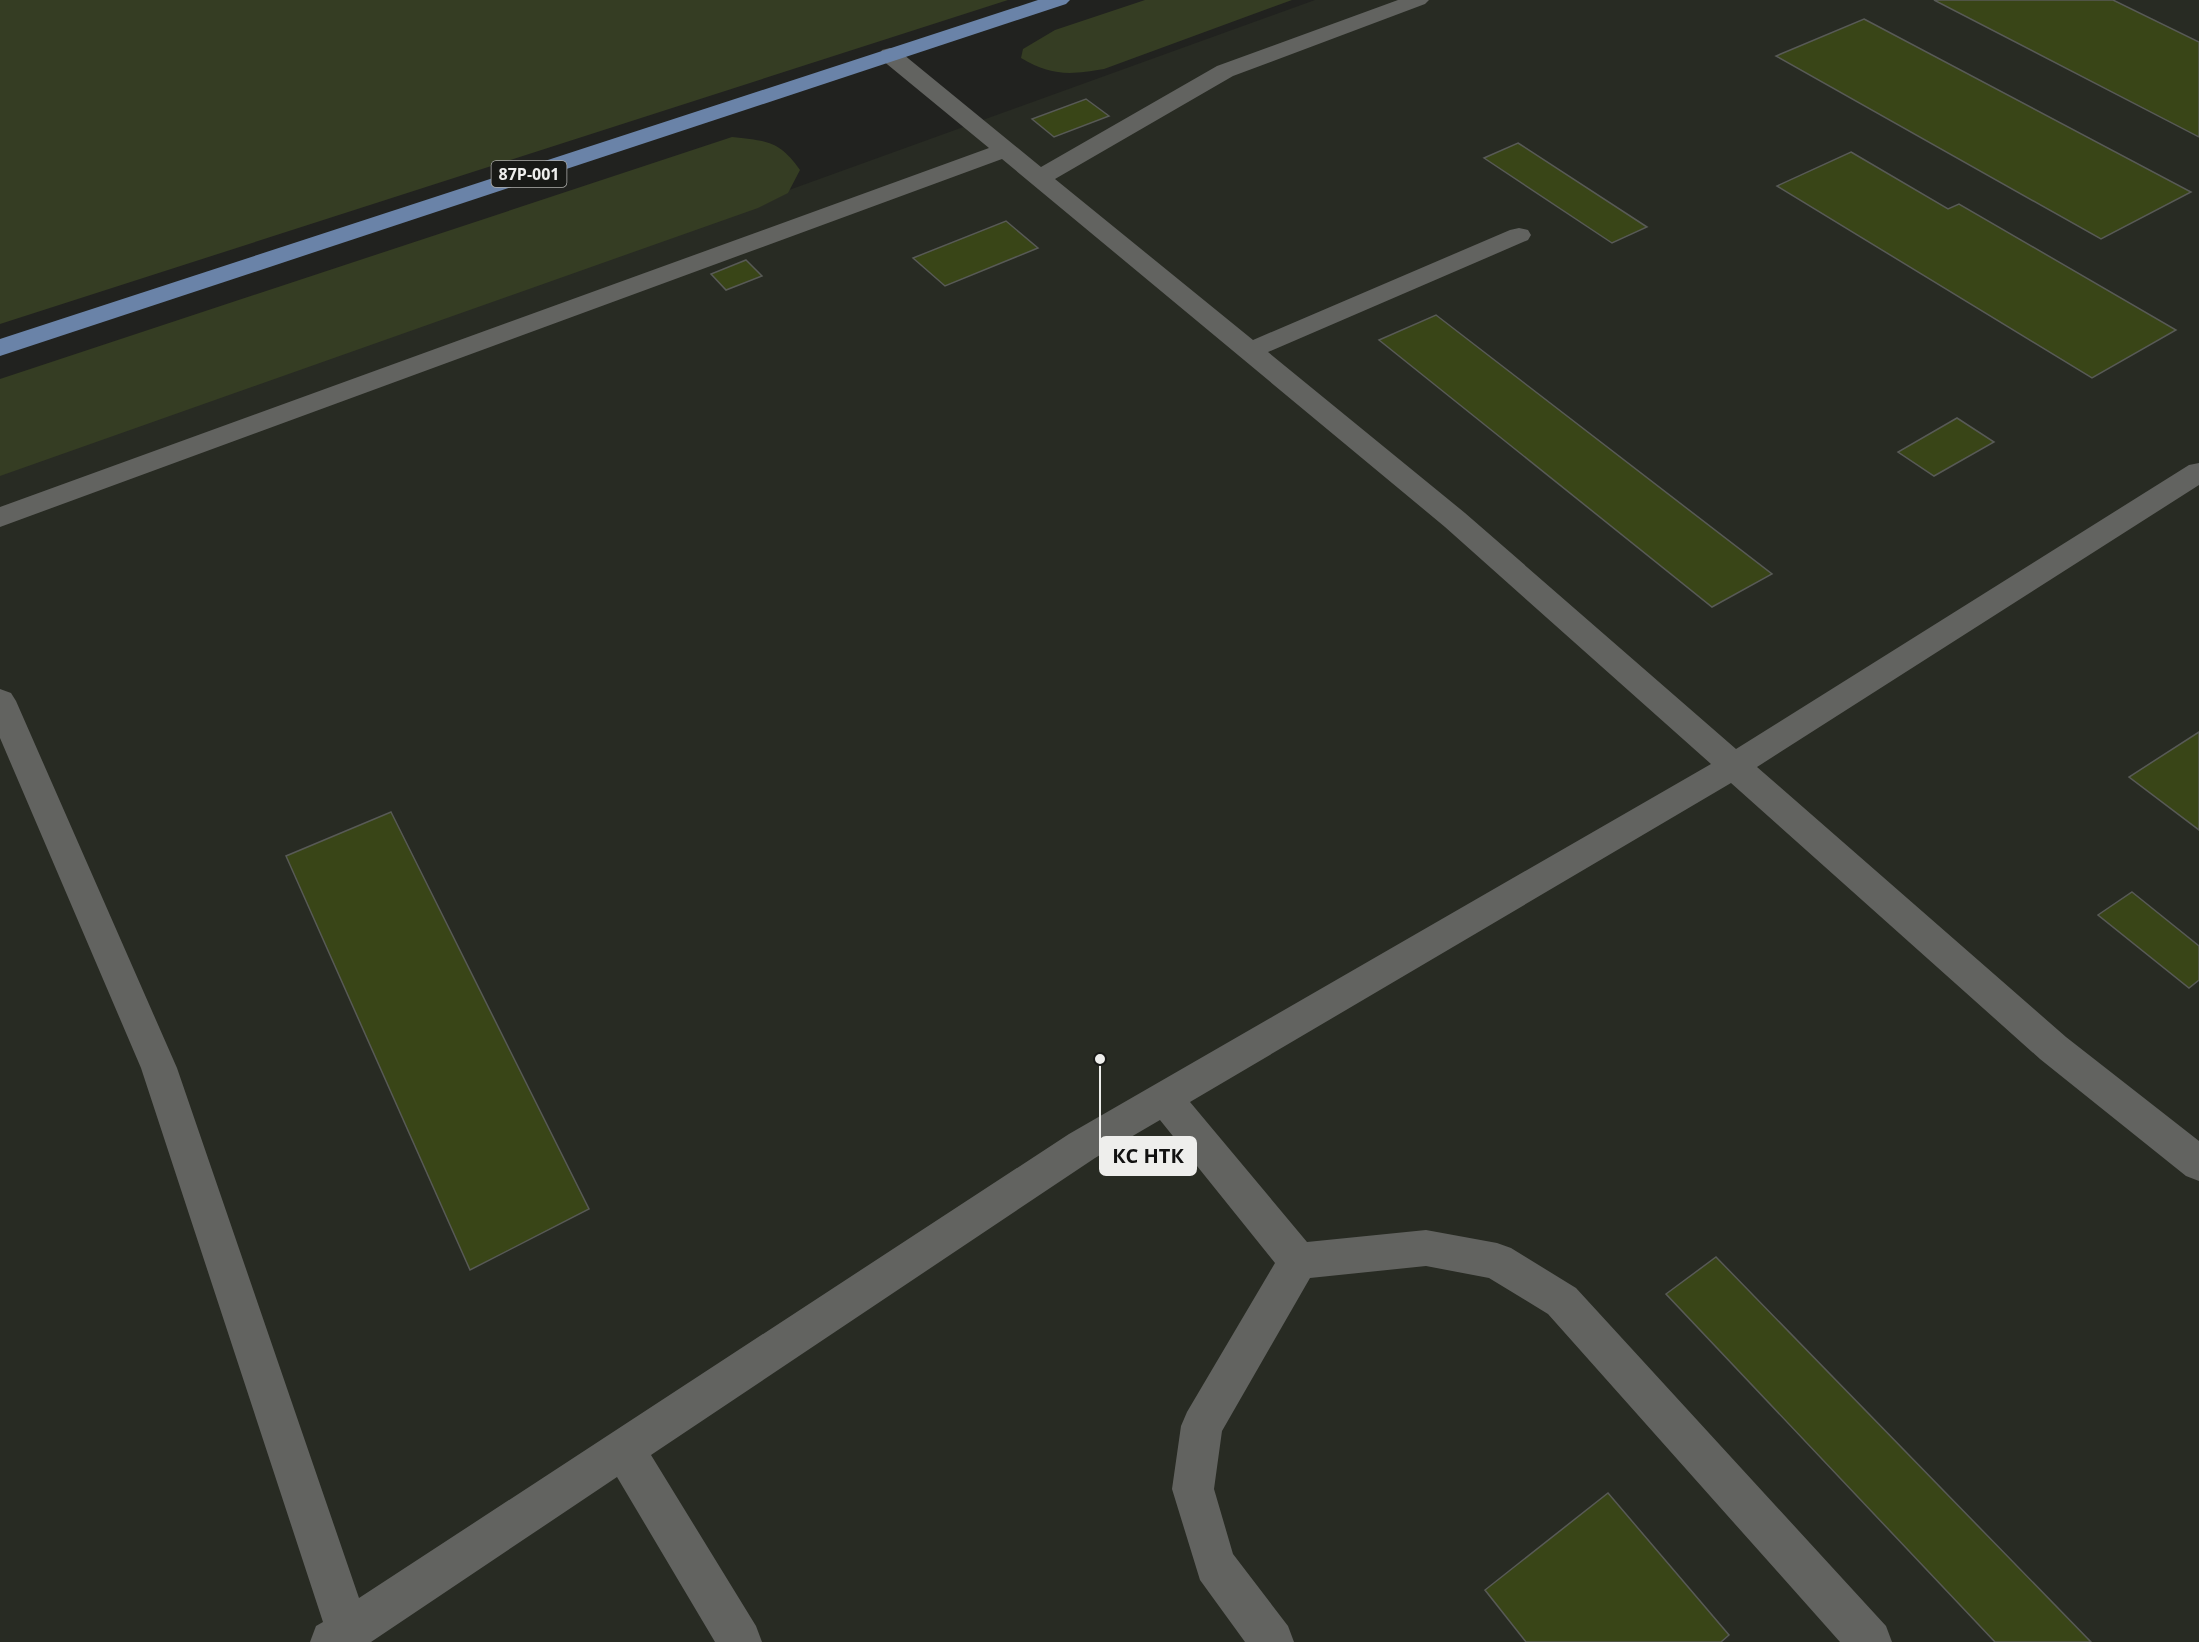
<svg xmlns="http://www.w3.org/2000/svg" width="2199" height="1642" font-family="'Open Sans',sans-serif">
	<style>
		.built { fill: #282b23 }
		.green { fill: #353d23 }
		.building { fill: #394517; stroke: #585a56; stroke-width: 1.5 }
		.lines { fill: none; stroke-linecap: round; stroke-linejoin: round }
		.minor { fill: #626360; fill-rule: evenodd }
		.major { fill: #6a83a8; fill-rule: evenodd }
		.labels { text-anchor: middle; stroke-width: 6; stroke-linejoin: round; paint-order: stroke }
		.shield { fill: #181916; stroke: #aeaeac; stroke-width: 1.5 }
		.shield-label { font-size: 16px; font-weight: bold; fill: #eeeeec }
		.leader { fill: none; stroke: #eeeeec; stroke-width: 2 }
		.callout-dot { fill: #eeeeec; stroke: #181916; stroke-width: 2 }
		.callout { fill: #eeeeec; stroke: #eeeeec; stroke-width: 2 }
		.callout-label { font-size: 20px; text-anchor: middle; font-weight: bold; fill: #111 }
	</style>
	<rect width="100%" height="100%" fill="#21221f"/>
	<path class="built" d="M 1315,0 L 2199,0 L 2199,1642 L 0,1642 L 0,475 Z"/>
	<path class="green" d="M 0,0 L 1008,0 L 0,324 Z
		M 1145,0 L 1292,0 L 1104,69 C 1070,75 1051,76 1021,58 L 1023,49 L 1055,30 Z
		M 732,137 C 766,141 779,140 800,170 L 788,193 L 758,208 L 0,476 L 0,379 Z"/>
	<path class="building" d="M 1934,0 L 2113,0 L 2199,42 L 2199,137 Z
		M 1864,19 L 2191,192 L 2101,239 L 1776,56 Z
		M 1086,99 L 1109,116 L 1054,137 L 1032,119 Z
		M 1518,143 L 1647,227 L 1612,243 L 1484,158 Z
		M 1851,152 L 1948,209 L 1959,204 L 2176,330 L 2092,378 L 1777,186 Z
		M 1006,221 L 1038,248 L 945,286 L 913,258 Z
		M 746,260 L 762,276 L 726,290 L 711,274 Z
		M 1436,315 L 1772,574 L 1712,607 L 1379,340 Z
		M 1957,418 L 1994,442 L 1934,476 L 1898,452 Z
		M 2199,732 L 2199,830 L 2129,777 Z
		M 391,812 L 589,1209 L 470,1270 L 286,856 Z
		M 2132,892 L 2199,946 L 2199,980 L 2189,988 L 2098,915 Z
		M 1716,1257 L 2091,1642 L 1995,1642 L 1666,1294 Z
		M 1608,1493 L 1729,1635 L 1721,1642 L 1526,1642 L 1485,1590 Z"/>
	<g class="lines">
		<path class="minor" d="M 1398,0 L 1429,0 L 1425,4 L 1233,76 L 1055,179 L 1253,340 L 1510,230 L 1519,228 L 1528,230 L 1531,235 L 1528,240 L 1268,352 L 1465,513 L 1736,749 L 2189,465 L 2199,463 L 2199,485 L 1757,767 L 2066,1037 L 2199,1141 L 2199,1181 L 2186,1176 L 2040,1059 L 1731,783 L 1190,1102 L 1307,1242 L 1426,1230 L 1497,1243 L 1511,1248 L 1576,1288 L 1886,1626 L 1892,1642 L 1840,1642 L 1548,1314 L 1489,1278 L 1426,1266 L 1310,1278 L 1222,1431 L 1214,1489 L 1233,1554 L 1288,1626 L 1294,1642 L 1245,1642 L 1200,1580 L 1172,1489 L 1181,1426 L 1187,1412 L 1275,1263 L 1160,1120 L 1095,1158 L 651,1455 L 756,1626 L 762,1642 L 715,1642 L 617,1477 L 371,1642 L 310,1642 L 316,1626 L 323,1622 L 141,1068 L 0,738 L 0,689 L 11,693 L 16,701 L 177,1068 L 359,1598 L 1069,1134 L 1711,764 L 1445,527 L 1002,159 L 0,527 L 0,507 L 989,148 L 882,60 L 879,55 L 882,50 L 890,48 L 898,50 L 1041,167 L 1217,66 Z"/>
		<path class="major" d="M 1038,0 L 1070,0 L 1066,4 L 0,356 L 0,339 Z"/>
	</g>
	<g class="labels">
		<rect class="shield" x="491.5" y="161" width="75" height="26" rx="4.5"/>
		<g class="shield-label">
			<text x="529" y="180">87Р-001</text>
		</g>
	</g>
	<path class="leader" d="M1100 1059L1100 1156"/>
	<circle class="callout-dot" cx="1100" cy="1059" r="6"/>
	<rect class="callout" x="1100" y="1137" width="96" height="38" rx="6"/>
	<g class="callout-label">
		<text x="1148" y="1163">КС НТК</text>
	</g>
</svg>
